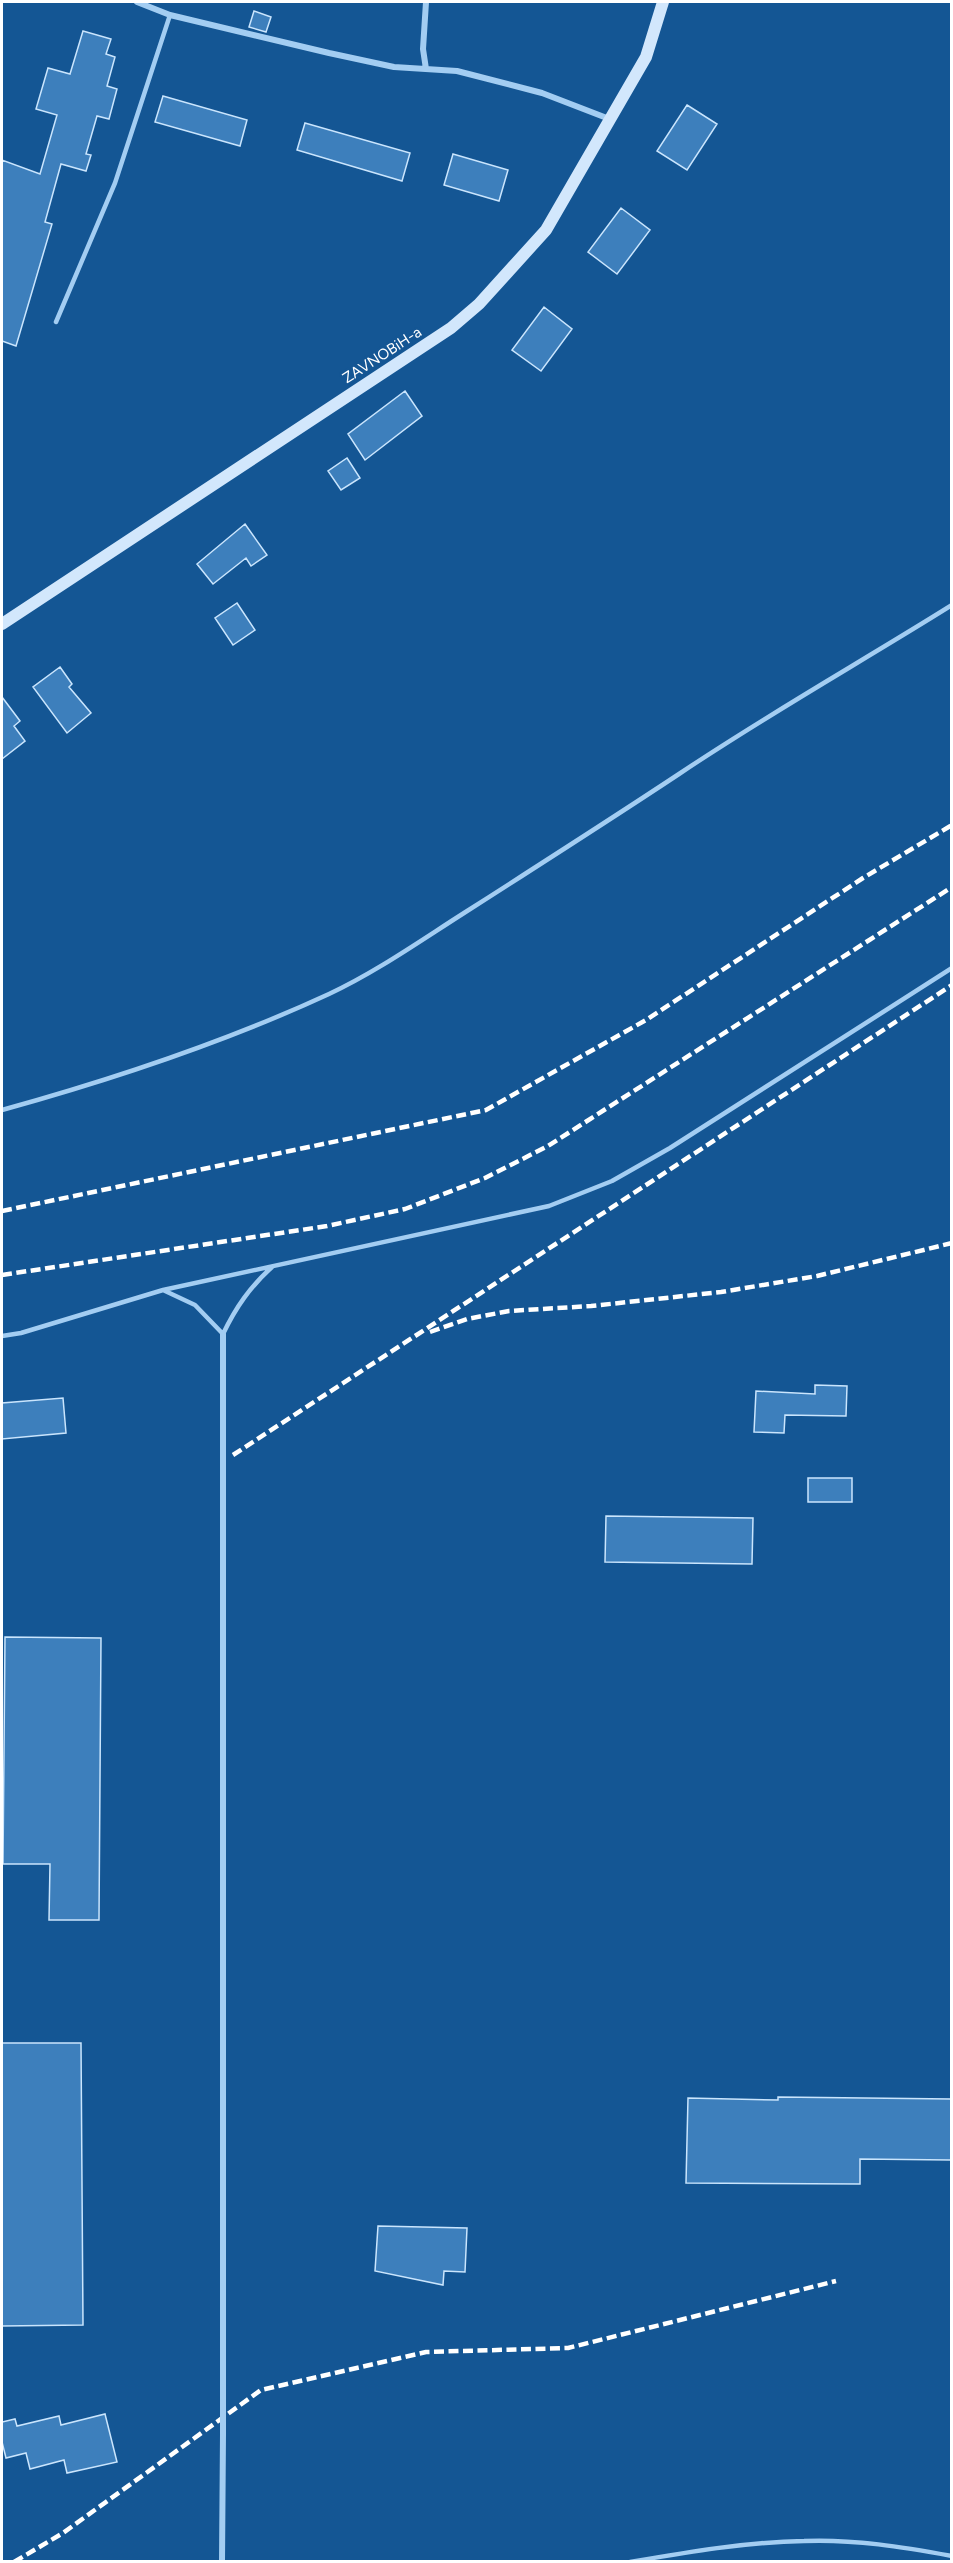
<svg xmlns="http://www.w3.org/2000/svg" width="953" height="2563" font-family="Figtree,sans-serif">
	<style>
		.building { fill: #3d7fbc; stroke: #cae5fd; stroke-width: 1.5 }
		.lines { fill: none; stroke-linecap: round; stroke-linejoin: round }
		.lane { stroke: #a3cdf2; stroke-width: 4.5 }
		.street { stroke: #a3cdf2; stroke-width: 6 }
		.secondary { stroke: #d2e7fc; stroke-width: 12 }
		.rail { stroke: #fff; stroke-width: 4.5; stroke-dasharray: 10 4.5; stroke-linecap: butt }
		.street-bridge { stroke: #a3cdf2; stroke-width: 6 }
		.labels { text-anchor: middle; stroke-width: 5; stroke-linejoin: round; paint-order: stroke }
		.street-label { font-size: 15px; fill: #fff; stroke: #145694 }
	</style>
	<rect width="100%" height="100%" fill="#145694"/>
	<path class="building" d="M 254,11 L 271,17 L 266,32 L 249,27 Z
		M 83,31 L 111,39 L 106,54 L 115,57 L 107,86 L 117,89 L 109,119 L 97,116 L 86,154 L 91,155 L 86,171 L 61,164 L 45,222 L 52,224 L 16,346 L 2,341 L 2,160 L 40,174 L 57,115 L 36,109 L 48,68 L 70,74 Z
		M 163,96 L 247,120 L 240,146 L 155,122 Z
		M 687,105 L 717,124 L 687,170 L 657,151 Z
		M 305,123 L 410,153 L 402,181 L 297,150 Z
		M 453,154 L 508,170 L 499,201 L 444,185 Z
		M 621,208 L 650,230 L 617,274 L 588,252 Z
		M 544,307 L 572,329 L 541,371 L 512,350 Z
		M 405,391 L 422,416 L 365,460 L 348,434 Z
		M 347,458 L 360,478 L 341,490 L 328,471 Z
		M 245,524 L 267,555 L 251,566 L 246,558 L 213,584 L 197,564 Z
		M 237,603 L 255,630 L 233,645 L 215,618 Z
		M 60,667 L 72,684 L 69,687 L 91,713 L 67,733 L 33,687 Z
		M 2,697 L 20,721 L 14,726 L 25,741 L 2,759 Z
		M 815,1385 L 847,1386 L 846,1416 L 785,1415 L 784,1433 L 754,1432 L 756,1391 L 815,1394 Z
		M 63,1398 L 66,1433 L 2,1439 L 2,1403 Z
		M 808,1478 L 852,1478 L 852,1502 L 808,1502 Z
		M 606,1516 L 753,1518 L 752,1564 L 605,1562 Z
		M 5,1637 L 101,1638 L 99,1920 L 49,1920 L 50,1864 L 3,1864 Z
		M 2,2043 L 81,2043 L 83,2325 L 2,2326 Z
		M 778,2097 L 951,2099 L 951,2160 L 860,2159 L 860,2184 L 686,2183 L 688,2098 L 778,2100 Z
		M 378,2226 L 467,2228 L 465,2272 L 444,2271 L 443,2285 L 375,2271 Z
		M 105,2414 L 117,2462 L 67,2473 L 64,2460 L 30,2469 L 26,2453 L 6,2458 L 2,2442 L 2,2422 L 15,2419 L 17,2426 L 59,2416 L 61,2425 Z"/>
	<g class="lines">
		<path class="lane" d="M 56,322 L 115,183 L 170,15
			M 2,1110 C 114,1079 223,1043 329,994 C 376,972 420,941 464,913 C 536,867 608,821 679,774 C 768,714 861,662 952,605
			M 163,1290 L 195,1305 L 223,1334 C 236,1307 250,1287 272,1267
			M 2,1336 L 21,1333 L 163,1290 L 549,1206 L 612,1181 L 670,1148 L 952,968
			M 630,2562 C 688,2552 746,2542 804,2541 C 854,2539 903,2547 952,2556"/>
		<path class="street" d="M 137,2 L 170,15 L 329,53 L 394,67 L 457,71 L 542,93 L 612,120
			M 426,69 L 423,49 L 426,2
			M 223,2402 L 223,1334
			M 222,2562 L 223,2434"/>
		<path class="secondary" d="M 2,624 L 451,328 L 479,304 L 546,230 L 646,57 L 663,2"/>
		<path class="rail" d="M 2,1211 L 486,1110 L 646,1020 L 863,878 L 952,825
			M 2,1275 L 327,1226 L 405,1209 L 485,1178 L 548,1146 L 952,887
			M 430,1332 L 467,1319 L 509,1311 L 591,1306 L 721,1292 L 817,1276 L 952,1243
			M 233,1455 L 952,985
			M 14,2562 L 63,2533 L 261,2390 L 426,2352 L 568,2348 L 836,2281"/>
		<path class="street-bridge" d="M 223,2434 L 223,2402"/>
	</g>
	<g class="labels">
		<g class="street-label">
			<text transform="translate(382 355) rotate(-33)" y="5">ZAVNOBiH-a</text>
		</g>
	</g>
	<rect width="953" height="2563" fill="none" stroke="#ffffff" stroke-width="6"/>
</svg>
